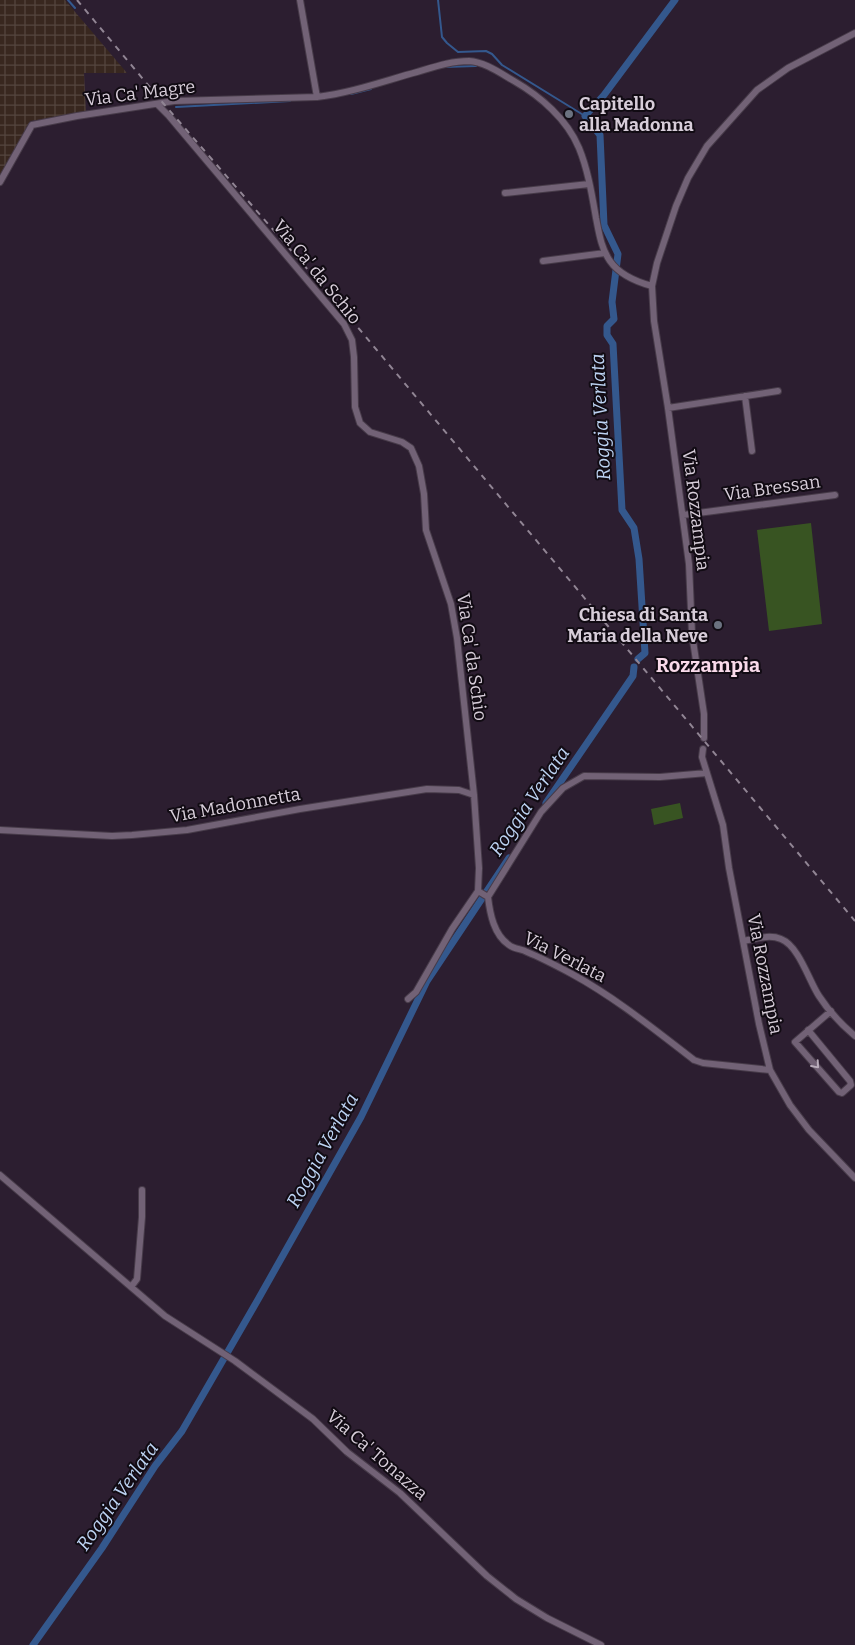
<svg xmlns="http://www.w3.org/2000/svg" width="855" height="1645" font-family="Bitter,serif">
	<style>
		.industrial { fill: url(#industrial-grid) }
		.grass { fill: #385422 }
		.lines { fill: none; stroke-linecap: round; stroke-linejoin: round }
		.stream { stroke: #34588d; stroke-width: 2 }
		.canal { stroke: #34588d; stroke-width: 7 }
		.minor-casing { stroke: #473b49; stroke-width: 8 }
		.minor { stroke: #726276; stroke-width: 6 }
		.rail { stroke: #918594; stroke-width: 2; stroke-dasharray: 6 6; stroke-linecap: butt }
		.oneway { stroke: #b9adbb }
		.worship-dot { fill: #6b7280; stroke: #110b13; stroke-width: 2 }
		.labels { text-anchor: middle; stroke-width: 4; stroke-linejoin: round; paint-order: stroke }
		.street-label { font-size: 18px; fill: #d7cdd9; stroke: #110b13 }
		.poi-label { font-size: 18px; font-weight: bold; fill: #d7cdd9; stroke: #110b13; text-anchor: start }
		.water-label { font-size: 19px; font-style: italic; fill: #bdd3f3; stroke: #110b13 }
		.quarter-label { font-size: 20px; font-weight: bold; fill: #f9daea; stroke: #110b13 }
	</style>
	<defs>
		<pattern id="industrial-grid" width="8" height="8" patternUnits="userSpaceOnUse" patternTransform="scale(1.25)"><rect width="8" height="8" fill="#38271f"/><path d="M0 4h8M4 0v8" fill="none" stroke="#54453f"/></pattern>
	</defs>
	<rect width="100%" height="100%" fill="#2c1e30"/>
	<path class="industrial" d="M 0,0 L 65,0 L 127,73 L 84,73 L 86,113 L 30,121 L 0,176 Z"/>
	<path class="grass" d="M 811,523 L 822,624 L 769,631 L 757,530 Z
		M 680,803 L 683,818 L 654,825 L 651,809 Z"/>
	<g class="lines">
		<path class="stream" d="M 68,0 L 75,8
			M 438,0 L 442,37 L 447,43 L 458,52 L 486,51 L 492,54 L 502,65 L 585,116
			M 444,67 L 476,66
			M 351,94 L 371,89
			M 176,107 L 290,101"/>
		<path class="canal" d="M 638,659 L 645,653 L 639,559 L 634,528 L 622,510 L 613,344 L 607,335 L 607,326 L 614,319 L 612,302 L 618,254 L 604,225 L 600,135 L 585,116 L 604,95 L 675,0
			M 546,803 L 633,676 L 634,667
			M 33,1645 L 102,1548 L 155,1466 L 182,1431 L 260,1296 L 361,1117 L 427,981 L 509,858"/>
		<g class="minor-casing">
			<path id="minor" d="M 300,0 L 317,97 C 351,93 384,81 417,72 C 434,67 451,61 469,61 C 485,62 500,73 514,81 C 540,96 567,119 579,148 C 588,170 592,195 596,218 C 599,233 601,248 610,261 C 619,274 637,282 652,286
				M 158,105 L 169,116 L 344,324 L 352,340 L 354,357 L 355,407 L 360,423 L 370,432 L 402,442 L 411,448 L 419,466 L 424,494 L 426,530 L 451,604 L 457,638 L 474,795 L 479,868 L 478,891 L 488,897
				M 0,182 L 32,125 L 77,116 L 174,101 L 317,97
				M 505,193 L 589,184
				M 543,261 L 605,253
				M 745,396 L 752,451
				M 668,408 L 778,391
				M 683,515 L 835,495
				M 704,738 L 704,714 L 692,634 L 689,564 L 668,408 L 654,321 L 652,286 L 657,263 L 676,206 L 688,178 L 707,146 L 757,90 L 788,68 L 855,33
				M 703,749 L 702,757 L 723,825 L 729,868 L 759,1024 L 770,1070 L 790,1105 L 809,1130 L 855,1178
				M 707,773 L 660,777 L 584,776 L 563,788 L 541,812 L 488,897 C 490,914 494,935 509,945 C 514,949 522,949 527,952 C 542,958 557,966 572,974 C 616,998 655,1030 694,1060 L 703,1063 L 770,1070
				M 0,830 L 112,836 L 132,835 L 187,830 L 300,809 L 427,789 L 459,790 L 474,795
				M 743,941 C 756,939 769,934 781,939 C 799,946 809,981 819,996 C 828,1010 842,1025 855,1036
				M 408,999 L 416,992 L 452,929 L 478,891
				M 808,1030 L 850,1081 L 851,1085 L 842,1093 L 839,1092 L 795,1042 L 831,1011
				M 0,1175 L 165,1316 L 235,1361 L 313,1419 L 347,1452 L 400,1493 L 487,1576 L 516,1599 L 547,1618 L 601,1645
				M 131,1287 L 137,1279 L 142,1217 L 142,1190"/>
		</g>
		<use href="#minor" class="minor"/>
		<path class="rail" d="M 77,0 L 163,103 L 355,324 L 855,921"/>
	</g>
	<defs><path id="oneway-chevron" d="M-2-3.5L2.5 0L-2 3.5" fill="none" stroke-width="1.6" stroke-linecap="round" stroke-linejoin="round" transform="scale(1.25)"/></defs>
	<use class="oneway" href="#oneway-chevron" transform="translate(816 1065) rotate(49)"/>
	<g class="worship-dot">
		<circle cx="569" cy="114" r="5"/>
		<circle cx="718" cy="625" r="5"/>
	</g>
	<g class="labels">
		<g class="street-label">
			<text transform="translate(140 93) rotate(-7)" y="6">Via Ca' Magre</text>
			<text transform="translate(317 272) rotate(51)" y="6">Via Ca' da Schio</text>
			<text transform="translate(772 488) rotate(-8)" y="6">Via Bressan</text>
			<text transform="translate(696 510) rotate(83)" y="6">Via Rozzampia</text>
			<text transform="translate(472 657) rotate(82)" y="6">Via Ca' da Schio</text>
			<text transform="translate(235 805) rotate(-10)" y="6">Via Madonnetta</text>
			<text transform="translate(565 957) rotate(27)" y="6">Via Verlata</text>
			<text transform="translate(765 974) rotate(79)" y="6">Via Rozzampia</text>
			<text transform="translate(377 1455) rotate(41)" y="6">Via Ca' Tonazza</text>
		</g>
		<g class="poi-label">
			<text x="579" y="110">Capitello<tspan x="579" dy="21">alla Madonna</tspan></text>
			<text x="708" y="621" text-anchor="end">Chiesa di Santa<tspan x="708" dy="21">Maria della Neve</tspan></text>
		</g>
		<g class="water-label">
			<text transform="translate(600 417) rotate(-93)" y="7">Roggia Verlata</text>
			<text transform="translate(529 801) rotate(-56)" y="7">Roggia Verlata</text>
			<text transform="translate(322 1150) rotate(-61)" y="7">Roggia Verlata</text>
			<text transform="translate(117 1496) rotate(-55)" y="7">Roggia Verlata</text>
		</g>
		<g class="quarter-label">
			<text x="708" y="672">Rozzampia</text>
		</g>
	</g>
</svg>
